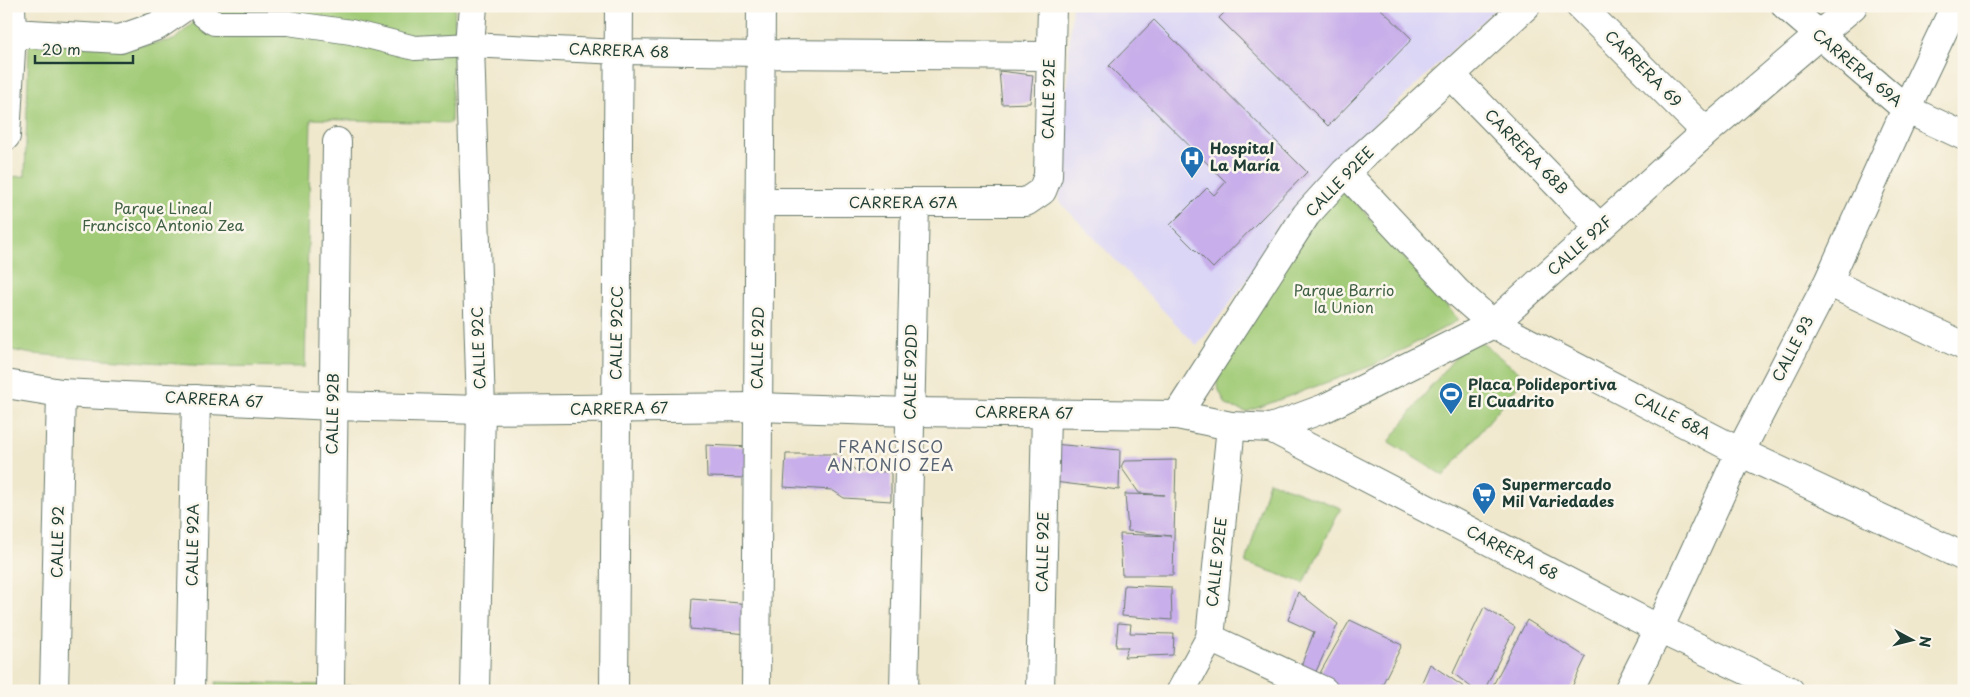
<svg xmlns="http://www.w3.org/2000/svg" width="1970" height="697" font-family="'Playpen Sans',sans-serif">
	<style>
		.built { fill: #dcd6f6 }
		.green { fill: #a1cb77; stroke: #608456 }
		.building { fill: #c8aeea }
		.lines { fill: none; stroke-linecap: round; stroke-linejoin: round }
		.pedestrian-casing { stroke: #68796a; stroke-width: 26 }
		.minor-casing { stroke: #68796a; stroke-width: 30 }
		.tertiary-casing { stroke: #68796a; stroke-width: 30 }
		.pedestrian { stroke: #fff; stroke-width: 24 }
		.minor { stroke: #fff; stroke-width: 28 }
		.tertiary { stroke: #fff; stroke-width: 28 }
		.labels { text-anchor: middle; stroke-width: 5; stroke-linejoin: round; paint-order: stroke }
		.street-label { font-size: 15px; fill: #1f3d34; stroke: #fbf7ec }
		.poi-label { font-size: 15px; font-weight: bold; fill: #1f3d34; stroke: #fbf7ec; text-anchor: start }
		.park-label { font-size: 15px; fill: #406045; stroke: #fbf7ec }
		.neighbourhood-label { font-size: 16px; letter-spacing: 1px; fill: #5a6574; stroke: #fbf7ec }
	</style>
	<rect width="100%" height="100%" fill="#fbf7ec"/>
	<filter id="ink" filterUnits="userSpaceOnUse"><feTurbulence type="fractalNoise" baseFrequency=".02" numOctaves="2"/><feDisplacementMap in="SourceGraphic" scale="10" xChannelSelector="R" yChannelSelector="G"/><feConvolveMatrix kernelMatrix="1 2 1 2 8 2 1 2 1" color-interpolation-filters="sRGB"/></filter>
	<filter id="wash" filterUnits="userSpaceOnUse"><feTurbulence type="fractalNoise" baseFrequency=".0096" numOctaves="4" result="noise"/><feDisplacementMap in="SourceGraphic" scale="20" xChannelSelector="R" yChannelSelector="G"/><feGaussianBlur stdDeviation="1.12" result="paint"/><feColorMatrix in="noise" values="0 0 0 0 0 0 0 0 0 0 0 0 0 0 0 0 0 1.4 0 .05"/><feComposite in="paint" operator="in"/></filter>
	<g filter="url(#wash)">
		<rect width="100%" height="100%" fill="#f0e8cd"/>
		<path class="built" d="M 1072,6 L 1498,6 L 1340,158 L 1197,346 L 1059,201 Z"/>
		<path class="green" d="M 212,6 L 455,6 L 451,123 L 311,119 L 305,367 L 207,366 L 32,354 L 6,349 L 6,177 L 25,176 L 29,44 L 143,45 L 174,40 Z
			M 1343,188 L 1459,320 L 1374,365 L 1246,412 L 1226,405 L 1217,386 L 1218,366 L 1295,241 Z
			M 1473,336 L 1525,377 L 1444,476 L 1389,442 L 1429,389 Z
			M 1269,481 L 1341,508 L 1304,583 L 1246,563 Z
			M 216,682 L 459,689 L 459,691 L 216,691 Z"/>
		<g id="blocks">
			<path class="building" d="M 1231,6 L 1378,6 L 1412,39 L 1328,126 L 1219,18 Z
				M 1154,20 L 1307,172 L 1213,268 L 1170,225 L 1207,188 L 1214,195 L 1226,182 L 1109,66 Z
				M 999,71 L 1033,75 L 1030,103 L 1002,104 Z
				M 1053,444 L 1120,450 L 1119,490 L 1054,482 Z
				M 706,445 L 750,447 L 749,478 L 707,477 Z
				M 786,454 L 840,454 L 856,471 L 891,472 L 891,501 L 844,498 L 832,490 L 784,487 Z
				M 1176,460 L 1173,575 L 1122,575 L 1120,534 L 1171,536 L 1128,531 L 1125,494 L 1165,495 L 1139,493 L 1121,467 L 1124,461 Z
				M 1124,585 L 1171,587 L 1172,620 L 1122,616 Z
				M 1298,592 L 1338,624 L 1312,680 L 1299,671 L 1314,632 L 1288,620 Z
				M 692,599 L 751,604 L 748,634 L 690,629 Z
				M 1484,607 L 1515,627 L 1484,691 L 1476,691 L 1453,673 Z
				M 1350,620 L 1402,645 L 1379,691 L 1339,691 L 1316,680 Z
				M 1527,620 L 1586,657 L 1570,691 L 1495,691 L 1491,689 Z
				M 1118,623 L 1131,624 L 1130,633 L 1174,634 L 1173,655 L 1124,657 L 1128,647 L 1116,647 Z
				M 1430,664 L 1464,687 L 1462,691 L 1418,691 Z"/>
		</g>
	</g>
	<g filter="url(#ink)">
		<use href="#blocks" fill-opacity="0" stroke="#68796a" stroke-width="1"/>
		<g class="lines">
			<g class="pedestrian-casing">
				<path id="pedestrian" d="M 199,6 L 203,15 L 214,23 L 288,23 L 351,32 L 415,48 L 470,45 L 620,52 L 761,54"/>
			</g>
			<g class="minor-casing">
				<path id="minor" d="M 473,6 L 470,45 L 481,410 L 475,691
					M 1580,6 L 1706,132
					M 1786,6 L 1906,109 L 1964,136
					M 12,33 L 120,39 L 157,26 L 186,6
					M 761,54 L 1051,56
					M 1452,76 L 1600,228
					M 6,136 L 12,33 L 11,6
					M 1345,172 L 1457,292 L 1493,324 L 1740,452 L 1964,557
					M 760,202 L 1026,202 L 1042,191 L 1048,176 L 1052,6
					M 1828,282 L 1964,346
					M 1177,415 L 1306,215 L 1345,172 L 1526,6
					M 1231,426 L 1271,428 L 1659,629 L 1790,691
					M 1271,428 L 1325,408 L 1493,324 L 1706,132 L 1853,6
					M 1210,638 L 1324,691
					M 330,685 L 337,142
					M 54,691 L 61,393
					M 190,691 L 196,399
					M 614,691 L 619,6
					M 756,691 L 761,6
					M 904,691 L 915,203
					M 1040,691 L 1046,414
					M 1628,691 L 1659,629 L 1740,452 L 1828,282 L 1906,109 L 1955,6"/>
			</g>
			<g class="tertiary-casing">
				<path id="tertiary" d="M 6,384 L 61,393 L 334,406 L 481,410 L 757,407 L 910,412 L 1177,415 L 1231,426 L 1210,638 L 1181,691"/>
			</g>
			<use href="#pedestrian" class="pedestrian"/>
			<use href="#minor" class="minor"/>
			<use href="#tertiary" class="tertiary"/>
		</g>
	</g>
	<defs>
		<g id="hospital-pin" transform="scale(1.25)"><path d="M0 17L-7.5 6A9.5 9.5 0 1 1 7.5 6Z" fill="#1f6fb2" stroke="#fbf7ec"/><path d="M-5-5h3v3.5h4V-5h3V5h-3V1.5h-4V5h-3Z" fill="#fff"/></g>
		<g id="stadium-pin" transform="scale(1.25)"><path d="M0 17L-7.5 6A9.5 9.5 0 1 1 7.5 6Z" fill="#1f6fb2" stroke="#fbf7ec"/><path d="M0-5a6.5 5 0 1 0 0 10a6.5 5 0 1 0 0-10ZM-3.5-1.8h7v3.6h-7Z" fill="#fff"/></g>
		<g id="supermarket-pin" transform="scale(1.25)"><path d="M0 17L-7.5 6A9.5 9.5 0 1 1 7.5 6Z" fill="#1f6fb2" stroke="#fbf7ec"/><path d="M-6-5.5h2.5l.6 2H6L4.5 2H-2.5L-4.4-4H-6ZM-1.5 3.2a1.3 1.3 0 1 0 .1 0ZM3 3.2a1.3 1.3 0 1 0 .1 0Z" fill="#fff"/></g>
	</defs>
	<g fill-rule="evenodd">
		<use href="#hospital-pin" x="1192" y="158"/>
		<use href="#stadium-pin" x="1451" y="394"/>
		<use href="#supermarket-pin" x="1484" y="494"/>
	</g>
	<g class="labels">
		<g class="street-label">
			<text transform="translate(619 51) rotate(2)" y="5">CARRERA 68</text>
			<text transform="translate(1857 68) rotate(40)" y="5">CARRERA 69A</text>
			<text transform="translate(1643 69) rotate(45)" y="5">CARRERA 69</text>
			<text transform="translate(1049 99) rotate(-89)" y="5">CALLE 92E</text>
			<text transform="translate(1526 152) rotate(46)" y="5">CARRERA 68B</text>
			<text transform="translate(1340 182) rotate(-46)" y="5">CALLE 92EE</text>
			<text x="903" y="208">CARRERA 67A</text>
			<text transform="translate(1580 246) rotate(-42)" y="5">CALLE 92F</text>
			<text transform="translate(617 333) rotate(-89)" y="5">CALLE 92CC</text>
			<text transform="translate(479 348) rotate(-92)" y="5">CALLE 92C</text>
			<text transform="translate(758 348) rotate(-89)" y="5">CALLE 92D</text>
			<text transform="translate(1793 349) rotate(-63)" y="5">CALLE 93</text>
			<text transform="translate(911 372) rotate(-89)" y="5">CALLE 92DD</text>
			<text transform="translate(214 400) rotate(3)" y="5">CARRERA 67</text>
			<text transform="translate(619 409) rotate(-1)" y="5">CARRERA 67</text>
			<text transform="translate(1024 413) rotate(1)" y="5">CARRERA 67</text>
			<text transform="translate(333 414) rotate(-89)" y="5">CALLE 92B</text>
			<text transform="translate(1672 416) rotate(27)" y="5">CALLE 68A</text>
			<text transform="translate(58 542) rotate(-89)" y="5">CALLE 92</text>
			<text transform="translate(193 545) rotate(-89)" y="5">CALLE 92A</text>
			<text transform="translate(1043 552) rotate(-89)" y="5">CALLE 92E</text>
			<text transform="translate(1512 553) rotate(27)" y="5">CARRERA 68</text>
			<text transform="translate(1217 562) rotate(-84)" y="5">CALLE 92EE</text>
		</g>
		<g class="poi-label">
			<text x="1210" y="154">Hospital<tspan x="1210" dy="17">La María</tspan></text>
			<text x="1468" y="390">Placa Polideportiva<tspan x="1468" dy="17">El Cuadrito</tspan></text>
			<text x="1502" y="490">Supermercado<tspan x="1502" dy="17">Mil Variedades</tspan></text>
		</g>
		<g class="park-label">
			<text x="163" y="214">Parque Lineal<tspan x="163" dy="17">Francisco Antonio Zea</tspan></text>
			<text x="1344" y="296">Parque Barrio<tspan x="1344" dy="17">la Union</tspan></text>
		</g>
		<g class="neighbourhood-label">
			<text x="891" y="453">FRANCISCO<tspan x="891" dy="18">ANTONIO ZEA</tspan></text>
		</g>
	</g>
	<rect width="1970" height="697" fill="none" stroke="#fbf7ec" stroke-width="25"/>
	<g transform="translate(1912 640) rotate(97)" stroke="#fbf7ec" stroke-width="4" paint-order="stroke">
	<path d="M0-4L9 19L0 12L-9 19Z" fill="#1f3d34"/>
	<text y="-8" font-size="14" font-weight="bold" text-anchor="middle" fill="#1f3d34">N</text>
	</g>
	<path d="M35 55v8h98v-8" fill="none" stroke="#1f3d34" stroke-width="2.5"/>
	<text x="42" y="55" font-size="15" fill="#1f3d34" stroke="#fbf7ec" stroke-width="4" paint-order="stroke">20 m</text>
</svg>
